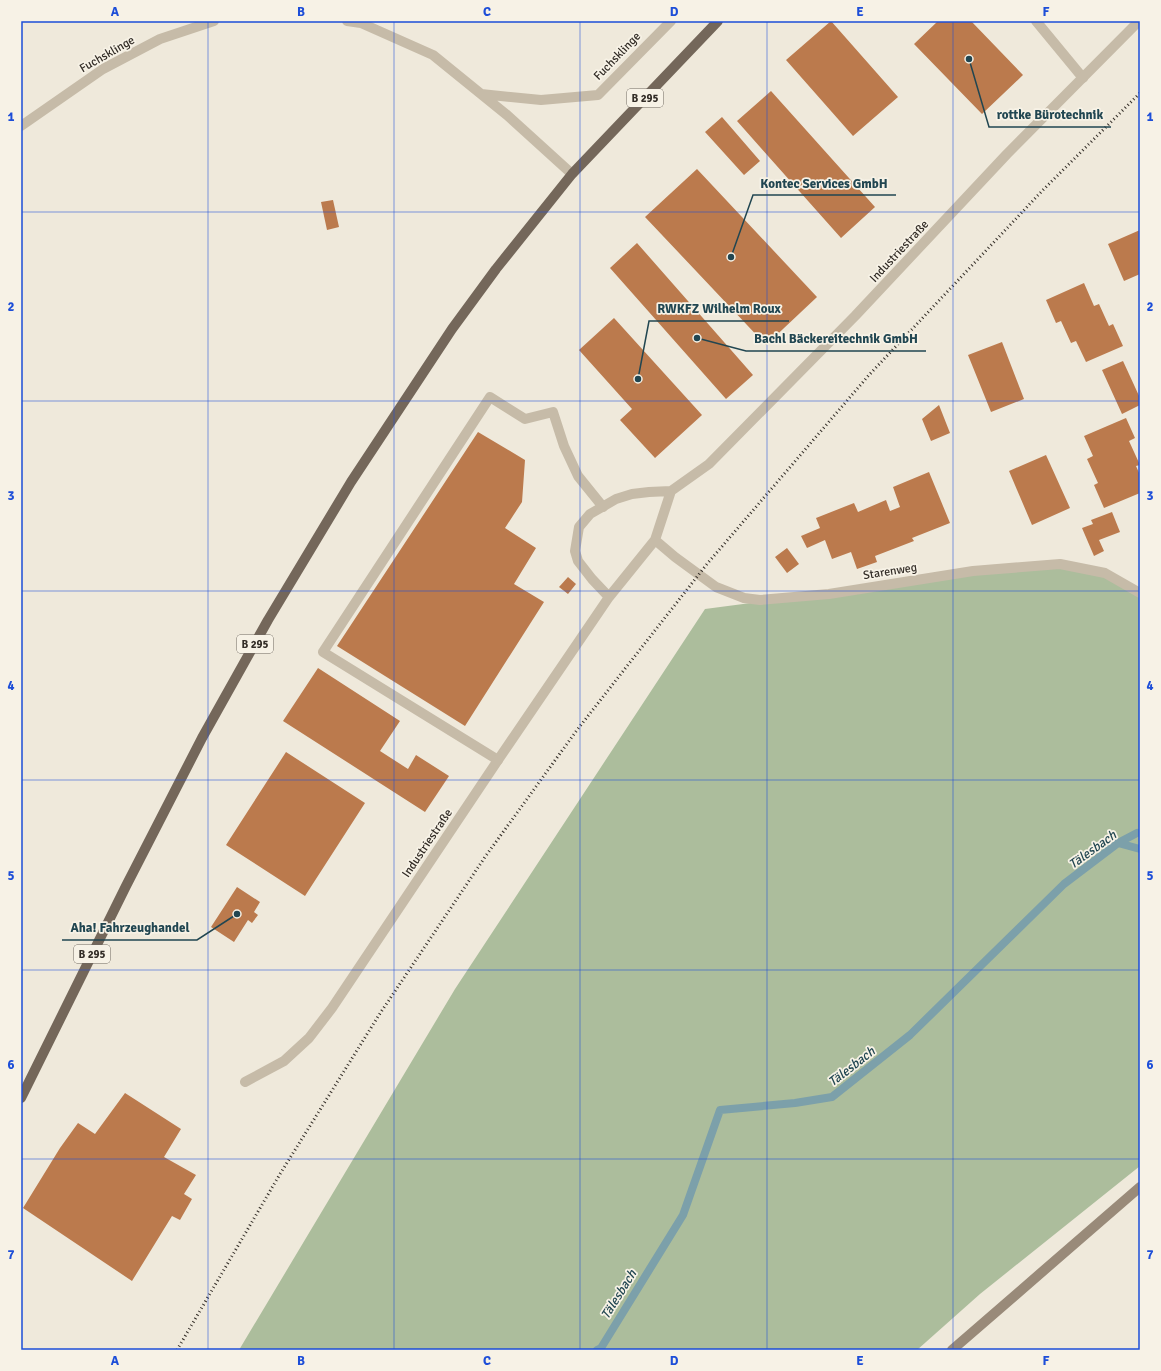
<svg xmlns="http://www.w3.org/2000/svg" width="1161" height="1371" font-family="Signika,sans-serif">
	<style>
		.green { fill: #acbd9c }
		.lines { fill: none; stroke-linecap: round; stroke-linejoin: round }
		.stream { stroke: #7ca0aa; stroke-width: 8 }
		.building { fill: #bb7a4d }
		.lane { stroke: #c6bba8; stroke-width: 10 }
		.street { stroke: #c6bba8; stroke-width: 10 }
		.secondary { stroke: #998a79; stroke-width: 10 }
		.primary { stroke: #74675a; stroke-width: 10 }
		.rail { stroke: #332d27; stroke-width: 3; stroke-dasharray: 1 3; stroke-linecap: butt }
		.grid { fill: none; stroke: #1d4ed8; stroke-width: 1; stroke-opacity: 0.55 }
		.labels { text-anchor: middle; stroke-width: 3.5; stroke-linejoin: round; paint-order: stroke }
		.shield { fill: #f7f2e6; stroke: #6e6860; stroke-width: 1 }
		.shield-label { font-size: 11px; font-weight: bold; fill: #332d27 }
		.street-label { font-size: 12px; fill: #332d27; stroke: #f7f2e6 }
		.water-label { font-size: 13px; font-style: italic; fill: #214651; stroke: #f7f2e6 }
		.leader { fill: none; stroke: #214651; stroke-width: 1.5 }
		.callout-dot { fill: #214651; stroke: #f7f2e6; stroke-width: 1.5 }
		.callout-label { font-size: 13px; text-anchor: middle; font-weight: bold; fill: #214651; stroke: #f7f2e6; stroke-width: 3.5; stroke-linejoin: round; paint-order: stroke }
		.neatline { fill: none; stroke: #1d4ed8; stroke-width: 1.5 }
		.grid-label { font-size: 13px; text-anchor: middle; font-weight: bold; fill: #1d4ed8 }
	</style>
	<rect width="100%" height="100%" fill="#efe9db"/>
	<path class="green" d="M 1060,563 L 1109,572 L 1140,590 L 1140,1166 L 980,1294 L 917,1350 L 239,1350 L 455,989 L 705,609 Z"/>
	<g class="lines">
		<path class="stream" d="M 1118,843 L 1140,849
			M 597,1350 L 601,1348 L 683,1215 L 720,1110 L 795,1103 L 832,1097 L 910,1035 L 1064,884 L 1118,843 L 1137,833"/>
	</g>
	<path class="building" d="M 831,21 L 898,97 L 853,136 L 786,60 Z
		M 938,21 L 971,21 L 1023,75 L 982,114 L 914,44 Z
		M 771,91 L 875,207 L 841,238 L 737,121 Z
		M 722,117 L 760,161 L 744,175 L 705,132 Z
		M 697,169 L 817,297 L 766,345 L 645,217 Z
		M 333,200 L 339,227 L 327,230 L 321,202 Z
		M 1140,230 L 1140,274 L 1124,281 L 1108,244 Z
		M 637,243 L 753,375 L 726,399 L 610,268 Z
		M 1084,283 L 1094,306 L 1099,304 L 1109,326 L 1113,324 L 1123,346 L 1086,362 L 1076,341 L 1071,343 L 1061,321 L 1056,323 L 1046,300 Z
		M 614,318 L 702,415 L 655,458 L 620,420 L 632,409 L 579,350 Z
		M 1002,342 L 1024,399 L 991,412 L 968,355 Z
		M 1123,361 L 1140,398 L 1140,405 L 1122,414 L 1102,370 Z
		M 939,405 L 950,433 L 931,441 L 922,419 Z
		M 1126,418 L 1135,438 L 1129,441 L 1140,465 L 1136,466 L 1140,475 L 1140,493 L 1104,508 L 1094,485 L 1098,483 L 1087,459 L 1093,456 L 1084,436 Z
		M 478,432 L 525,460 L 522,502 L 505,528 L 536,548 L 514,584 L 544,602 L 465,726 L 337,646 Z
		M 1046,455 L 1070,508 L 1032,525 L 1009,471 Z
		M 929,472 L 950,523 L 912,538 L 914,541 L 875,556 L 877,562 L 857,569 L 851,552 L 832,559 L 825,540 L 807,548 L 801,536 L 820,528 L 816,518 L 854,503 L 858,512 L 886,500 L 890,511 L 900,507 L 893,487 Z
		M 1112,512 L 1120,532 L 1099,540 L 1104,551 L 1094,556 L 1082,528 L 1093,524 L 1091,520 Z
		M 787,548 L 799,564 L 787,573 L 775,557 Z
		M 568,577 L 576,584 L 568,594 L 559,587 Z
		M 318,668 L 400,721 L 380,751 L 408,769 L 416,755 L 449,776 L 425,812 L 283,721 Z
		M 286,752 L 365,803 L 305,896 L 226,845 Z
		M 237,887 L 260,902 L 254,912 L 258,915 L 252,923 L 248,920 L 234,942 L 211,927 Z
		M 125,1093 L 181,1129 L 164,1157 L 196,1175 L 184,1194 L 192,1199 L 180,1220 L 172,1216 L 132,1281 L 23,1208 L 60,1148 L 78,1123 L 95,1134 Z"/>
	<g class="lines">
		<path class="lane" d="M 1036,21 L 1083,78
			M 498,760 L 323,652 L 490,397 L 525,419 L 553,412 L 564,446 L 578,476 L 603,507"/>
		<path class="street" d="M 347,21 L 361,23 L 433,55 L 507,115 L 572,174
			M 481,94 L 541,100 L 598,95 L 671,21
			M 21,126 L 103,69 L 160,39 L 214,21
			M 655,540 L 675,557 L 716,587 L 744,598 L 760,600 L 829,594 L 973,571 L 1060,564 L 1105,573 L 1140,593
			M 609,597 L 592,579 L 578,561 L 575,551 L 579,527 L 590,514 L 616,499 L 632,494 L 649,492 L 671,491 L 709,464 L 855,316 L 1007,154 L 1139,21
			M 245,1082 L 284,1061 L 309,1038 L 332,1008 L 498,760 L 609,597 L 655,540 L 671,491"/>
		<path class="secondary" d="M 952,1350 L 1140,1187"/>
		<path class="primary" d="M 21,1098 L 126,886 L 202,738 L 268,620 L 351,482 L 452,329 L 496,269 L 572,174 L 718,21"/>
		<path class="rail" d="M 177,1350 L 280,1174 L 379,1015 L 485,857 L 577,730 L 707,564 L 869,375 L 1042,191 L 1140,93"/>
	</g>
	<path class="grid" d="M 208,21 L 208,1350M 394,21 L 394,1350M 580,21 L 580,1350M 767,21 L 767,1350M 953,21 L 953,1350M 21,212 L 1140,212M 21,401 L 1140,401M 21,591 L 1140,591M 21,780 L 1140,780M 21,970 L 1140,970M 21,1159 L 1140,1159"/>
	<g class="labels">
		<g class="shield">
			<rect x="627" y="89" width="36" height="18" rx="3"/>
			<rect x="237" y="635" width="36" height="18" rx="3"/>
			<rect x="74" y="945" width="36" height="18" rx="3"/>
		</g>
		<g class="shield-label">
			<text x="645" y="102">B 295</text>
			<text x="255" y="648">B 295</text>
			<text x="92" y="958">B 295</text>
		</g>
		<g class="street-label">
			<text transform="translate(107 54) rotate(-30)" y="4">Fuchsklinge</text>
			<text transform="translate(617 56) rotate(-46)" y="4">Fuchsklinge</text>
			<text transform="translate(899 251) rotate(-47)" y="4">Industriestraße</text>
			<text transform="translate(890 571) rotate(-9)" y="4">Starenweg</text>
			<text transform="translate(427 843) rotate(-56)" y="4">Industriestraße</text>
		</g>
		<g class="water-label">
			<text transform="translate(1092 849) rotate(-36)" y="5">Tälesbach</text>
			<text transform="translate(851 1066) rotate(-38)" y="5">Tälesbach</text>
			<text transform="translate(618 1294) rotate(-58)" y="5">Tälesbach</text>
		</g>
	</g>
	<path class="leader" d="M969 59L989 127H1111M731 257L753 195H896M638 379L649 321H789M697 338L746 351H926M237 914L197 940H62"/>
	<g class="callout-dot">
		<circle cx="969" cy="59" r="4"/>
		<circle cx="731" cy="257" r="4"/>
		<circle cx="638" cy="379" r="4"/>
		<circle cx="697" cy="338" r="4"/>
		<circle cx="237" cy="914" r="4"/>
	</g>
	<g class="callout-label">
		<text x="1050" y="119">rottke Bürotechnik</text>
		<text x="824" y="188">Kontec Services GmbH</text>
		<text x="719" y="313">RWKFZ Wilhelm Roux</text>
		<text x="836" y="343">Bachl Bäckereitechnik GmbH</text>
		<text x="130" y="932">Aha! Fahrzeughandel</text>
	</g>
	<rect width="1161" height="1371" fill="none" stroke="#f7f2e6" stroke-width="44"/>
	<rect x="22" y="22" width="1117" height="1327" class="neatline"/>
	<g class="grid-label">
		<text x="115" y="16">A</text>
		<text x="301" y="16">B</text>
		<text x="487" y="16">C</text>
		<text x="674" y="16">D</text>
		<text x="860" y="16">E</text>
		<text x="1046" y="16">F</text>
		<text x="11" y="121">1</text>
		<text x="1150" y="121">1</text>
		<text x="11" y="311">2</text>
		<text x="1150" y="311">2</text>
		<text x="11" y="500">3</text>
		<text x="1150" y="500">3</text>
		<text x="11" y="690">4</text>
		<text x="1150" y="690">4</text>
		<text x="11" y="880">5</text>
		<text x="1150" y="880">5</text>
		<text x="11" y="1069">6</text>
		<text x="1150" y="1069">6</text>
		<text x="11" y="1259">7</text>
		<text x="1150" y="1259">7</text>
		<text x="115" y="1365">A</text>
		<text x="301" y="1365">B</text>
		<text x="487" y="1365">C</text>
		<text x="674" y="1365">D</text>
		<text x="860" y="1365">E</text>
		<text x="1046" y="1365">F</text>
	</g>
</svg>
